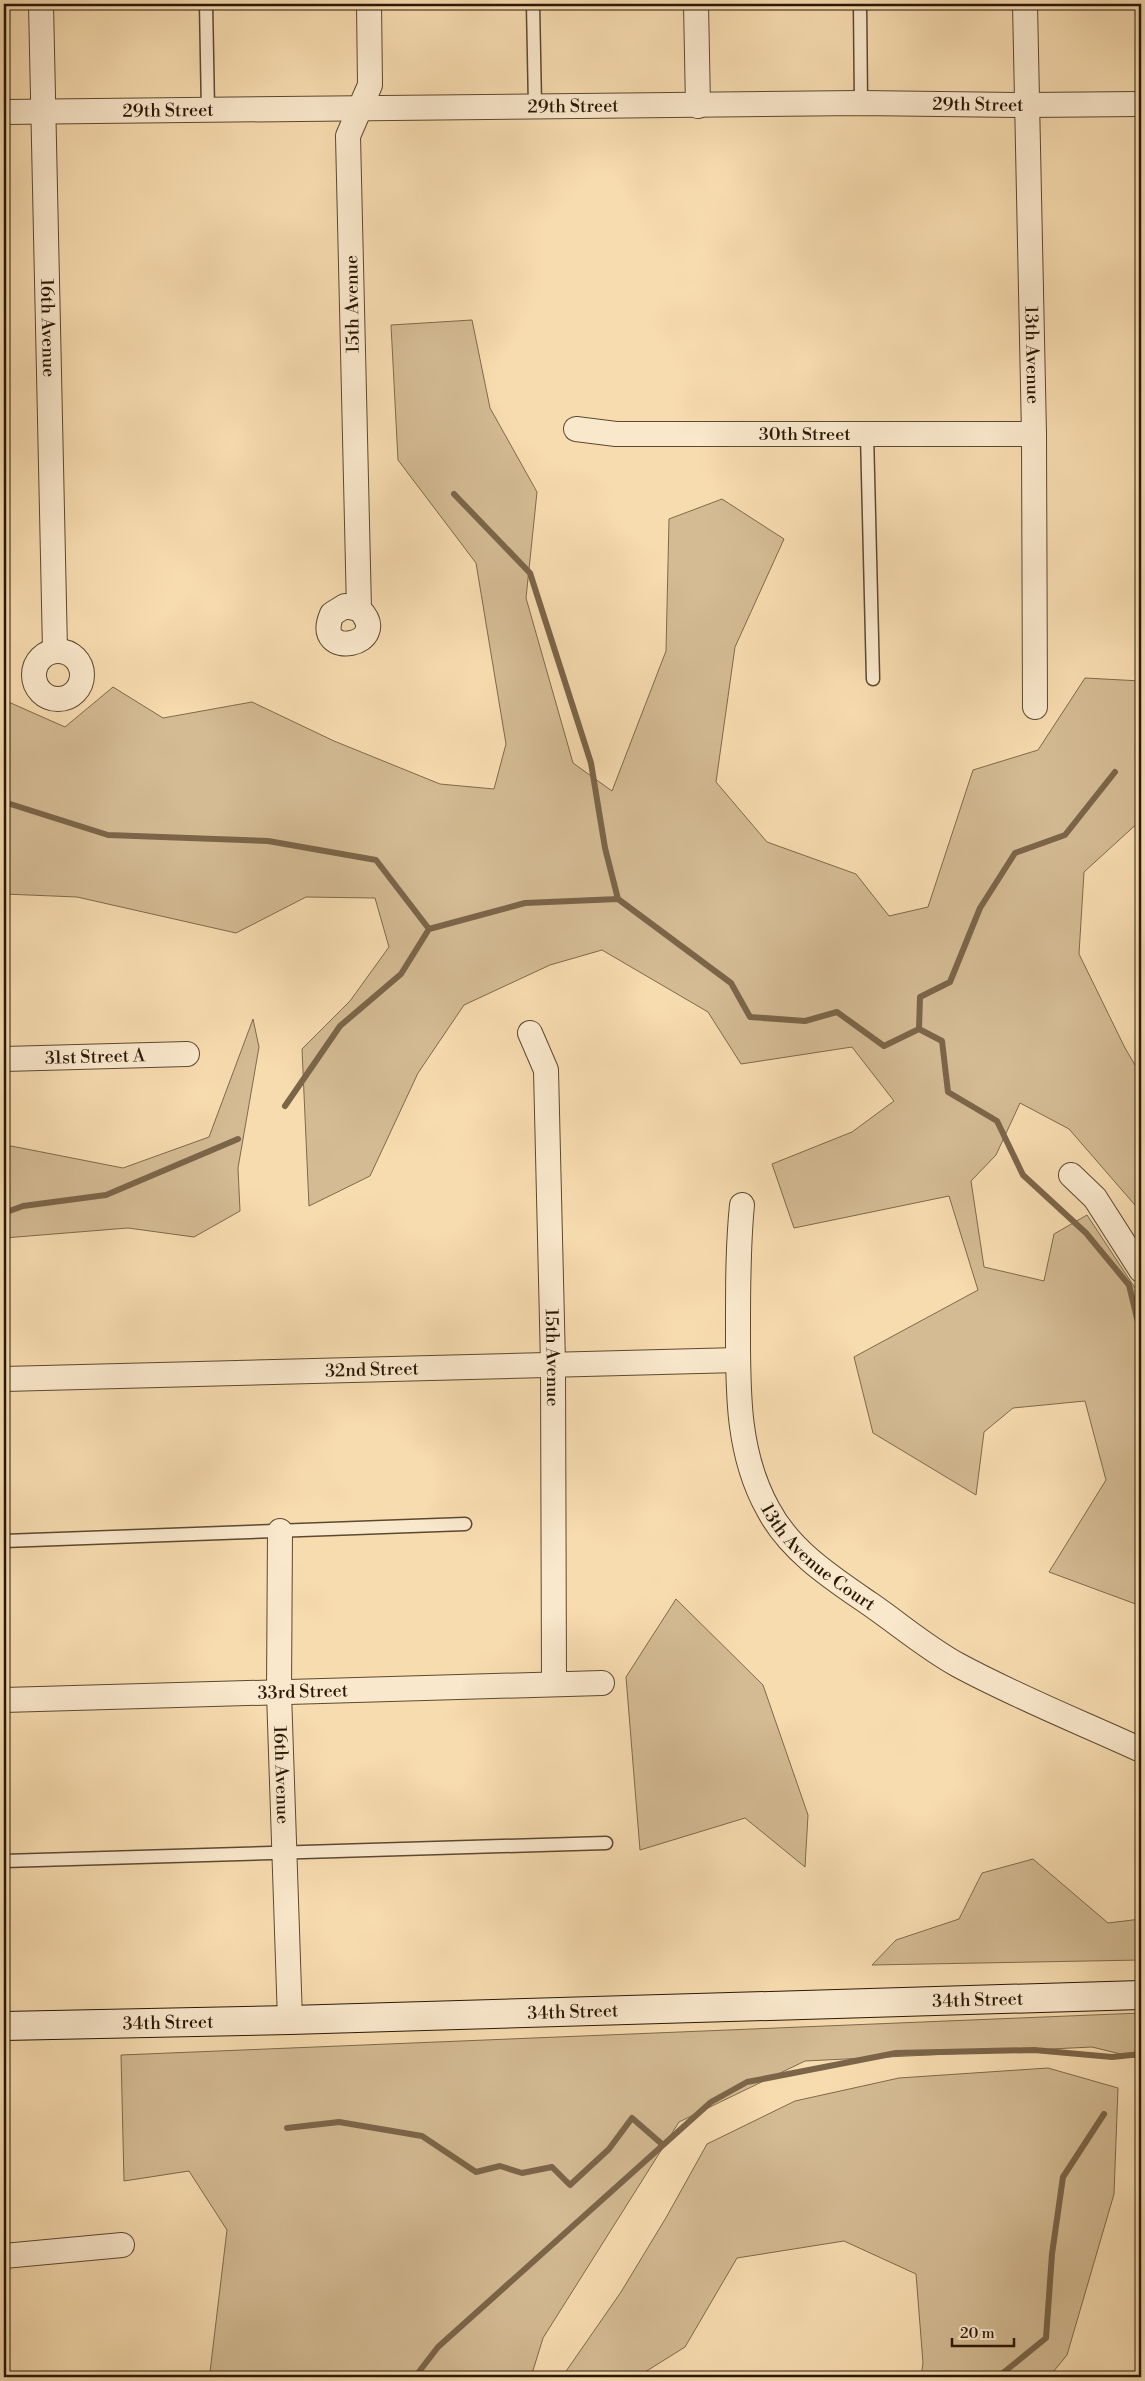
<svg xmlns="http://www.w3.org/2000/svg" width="1145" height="2381" font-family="'Libre Bodoni',serif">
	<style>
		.green { fill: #d4bb93; stroke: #7e6a4c }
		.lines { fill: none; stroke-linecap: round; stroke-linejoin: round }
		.stream { stroke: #7b6549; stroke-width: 6 }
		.lane-casing { stroke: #5c4930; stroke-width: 15 }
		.street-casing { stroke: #5c4930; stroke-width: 26 }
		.secondary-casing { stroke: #291806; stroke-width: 30 }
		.lane { stroke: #fae8cc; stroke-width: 12 }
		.street { stroke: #fae8cc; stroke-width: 24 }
		.secondary { stroke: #fae8cc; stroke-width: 28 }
		.labels { text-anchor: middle; stroke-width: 4; stroke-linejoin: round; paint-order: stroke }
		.street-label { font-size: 18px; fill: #291806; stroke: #fae8cc }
	</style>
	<rect width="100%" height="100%" fill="#f7dcb0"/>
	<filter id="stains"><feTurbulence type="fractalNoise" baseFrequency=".004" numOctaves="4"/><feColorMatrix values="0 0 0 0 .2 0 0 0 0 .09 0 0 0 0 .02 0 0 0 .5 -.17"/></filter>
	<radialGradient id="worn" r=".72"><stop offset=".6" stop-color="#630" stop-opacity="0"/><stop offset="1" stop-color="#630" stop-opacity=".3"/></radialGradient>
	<path class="green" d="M 472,320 L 490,408 L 537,492 L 526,598 L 573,763 L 612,791 L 666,651 L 669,519 L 722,499 L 784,539 L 735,647 L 716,782 L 767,842 L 856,874 L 889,916 L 928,907 L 973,770 L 1038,750 L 1085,678 L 1141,681 L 1141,820 L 1084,872 L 1079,954 L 1125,1048 L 1141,1075 L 1141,1212 L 1069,1129 L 1020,1103 L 996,1155 L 971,1181 L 984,1267 L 1044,1281 L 1054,1234 L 1087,1215 L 1141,1297 L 1141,1606 L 1049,1572 L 1106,1480 L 1085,1401 L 1013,1408 L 984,1432 L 976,1495 L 873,1433 L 854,1357 L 978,1290 L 949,1196 L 794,1228 L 772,1164 L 852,1132 L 894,1101 L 852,1047 L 741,1064 L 708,1012 L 602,950 L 550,965 L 464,1005 L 418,1073 L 370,1176 L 309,1206 L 302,1049 L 350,1001 L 389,947 L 375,898 L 306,897 L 236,933 L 77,897 L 4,894 L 4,700 L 65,727 L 113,687 L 163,718 L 252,702 L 334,741 L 440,784 L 494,789 L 506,744 L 476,563 L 398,460 L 391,325 Z
		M 253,1019 L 259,1047 L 238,1168 L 240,1211 L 194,1237 L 128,1228 L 4,1238 L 4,1149 L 11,1146 L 123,1168 L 209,1137 Z
		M 676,1599 L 763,1685 L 808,1815 L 805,1867 L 745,1818 L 640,1850 L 626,1677 Z
		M 1033,1859 L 1108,1923 L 1141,1919 L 1141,1960 L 872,1965 L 896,1940 L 959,1919 L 982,1873 Z
		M 1141,2013 L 1141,2059 L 1092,2047 L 805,2061 L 679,2122 L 543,2338 L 531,2377 L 83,2377 L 210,2372 L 227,2230 L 189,2171 L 124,2181 L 121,2055 Z
		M 1048,2068 L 1118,2088 L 1114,2194 L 1067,2355 L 1049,2377 L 921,2377 L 923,2363 L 916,2274 L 844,2241 L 737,2258 L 685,2347 L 637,2377 L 562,2377 L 621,2292 L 667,2216 L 707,2144 L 795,2101 L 899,2078 Z"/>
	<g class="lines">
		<path class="stream" d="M 454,494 L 530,573 L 591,763 L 605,848 L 618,899
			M 4,802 L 108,835 L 268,841 L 376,860 L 429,929 L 525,903 L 618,899 L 731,983 L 750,1017 L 805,1021 L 837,1012 L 884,1046 L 919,1029 L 942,1041 L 948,1092 L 997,1121 L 1023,1175 L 1086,1233 L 1129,1285 L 1141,1335
			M 919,1029 L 920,997 L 950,982 L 980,908 L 1015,853 L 1065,835 L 1115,772
			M 285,1106 L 340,1026 L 401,974 L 429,929
			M 4,1213 L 23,1206 L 106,1195 L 238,1139
			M 287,2128 L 339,2122 L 422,2136 L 476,2172 L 500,2166 L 522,2173 L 552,2167 L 570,2185 L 609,2149 L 632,2118 L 663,2145
			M 415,2377 L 438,2347 L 711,2102 L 747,2082 L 896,2053 L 1034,2050 L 1112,2057 L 1141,2054
			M 998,2377 L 1046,2338 L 1052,2254 L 1063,2177 L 1104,2114"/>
		<g class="lane-casing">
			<path id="lane" d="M 206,4 L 208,110
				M 533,4 L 535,106
				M 860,4 L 861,103
				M 867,434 L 873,679
				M 4,1541 L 465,1524
				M 4,1861 L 606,1843"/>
		</g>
		<g class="street-casing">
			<g id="street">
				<path id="s1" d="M 41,4 L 55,650"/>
				<path d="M 696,4 L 698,106"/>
				<path id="s2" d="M 1025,4 L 1034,434 L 1035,707"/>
				<path id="s3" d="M 4,112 L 861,103 L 1027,105 L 1141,104"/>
				<path id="s4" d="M 576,429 L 616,434 L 1034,434"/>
				<path d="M 359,609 L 345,606 L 332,614 C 311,662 395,645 359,609 L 348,136 L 370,85 L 369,4"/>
				<circle cx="58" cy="675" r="24"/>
				<path id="s5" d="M 530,1033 L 546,1070 L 553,1364 L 554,1684"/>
				<path id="s6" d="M 4,1059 L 187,1054"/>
				<path d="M 1071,1175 L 1095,1198 L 1141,1270"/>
				<path id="s7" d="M 742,1205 C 738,1245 738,1283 738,1323 C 738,1386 736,1452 768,1509 C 790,1551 832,1578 870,1604 C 899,1624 927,1648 958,1665 C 1017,1697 1080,1722 1141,1750"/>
				<path id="s8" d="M 4,1379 L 738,1360"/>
				<path id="s9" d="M 280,1531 L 279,1693 L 290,2020"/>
				<path id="s10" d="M 4,1700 L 602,1683"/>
				<path d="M 4,2256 L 122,2245"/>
			</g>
		</g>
		<g class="secondary-casing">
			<g id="secondary">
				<path id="s11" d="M 4,2026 L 290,2020 L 1141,1995"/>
			</g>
		</g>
		<use href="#lane" class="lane"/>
		<use href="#street" class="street"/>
		<use href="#secondary" class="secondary"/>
	</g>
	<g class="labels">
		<g class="street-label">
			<text dy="6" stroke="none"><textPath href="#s3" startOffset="974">29th Street</textPath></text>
			<text dy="6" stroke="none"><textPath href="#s3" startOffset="569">29th Street</textPath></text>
			<text dy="6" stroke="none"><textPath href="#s3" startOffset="164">29th Street</textPath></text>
			<text transform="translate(352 304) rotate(-91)" y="6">15th Avenue</text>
			<text dy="6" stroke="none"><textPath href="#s1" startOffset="324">16th Avenue</textPath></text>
			<text dy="6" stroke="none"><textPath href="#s2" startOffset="351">13th Avenue</textPath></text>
			<text dy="6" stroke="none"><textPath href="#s4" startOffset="229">30th Street</textPath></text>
			<text dy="6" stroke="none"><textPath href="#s6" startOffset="91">31st Street A</textPath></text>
			<text dy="6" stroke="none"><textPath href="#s5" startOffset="328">15th Avenue</textPath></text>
			<text dy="6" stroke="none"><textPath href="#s8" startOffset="368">32nd Street</textPath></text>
			<text dy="6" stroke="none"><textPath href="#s7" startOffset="379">13th Avenue Court</textPath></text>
			<text dy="6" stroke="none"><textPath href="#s10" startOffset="299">33rd Street</textPath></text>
			<text dy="6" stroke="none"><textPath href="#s9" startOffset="244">16th Avenue</textPath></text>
			<text dy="6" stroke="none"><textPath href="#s11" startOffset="974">34th Street</textPath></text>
			<text dy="6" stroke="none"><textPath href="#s11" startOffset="569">34th Street</textPath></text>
			<text dy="6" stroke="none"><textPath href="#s11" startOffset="164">34th Street</textPath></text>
		</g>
	</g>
	<rect width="1145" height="2381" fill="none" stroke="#f7dcb0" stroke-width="20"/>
	<rect x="5" y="5" width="1135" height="2371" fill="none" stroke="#291806" stroke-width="2.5"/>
	<rect x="10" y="10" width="1125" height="2361" fill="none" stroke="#291806"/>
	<path d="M952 2338v8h62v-8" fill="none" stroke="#291806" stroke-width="2.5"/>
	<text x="960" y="2338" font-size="15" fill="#291806" stroke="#fae8cc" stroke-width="4" paint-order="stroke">20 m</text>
	<rect width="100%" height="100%" filter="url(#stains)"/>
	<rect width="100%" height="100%" fill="url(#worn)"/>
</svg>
